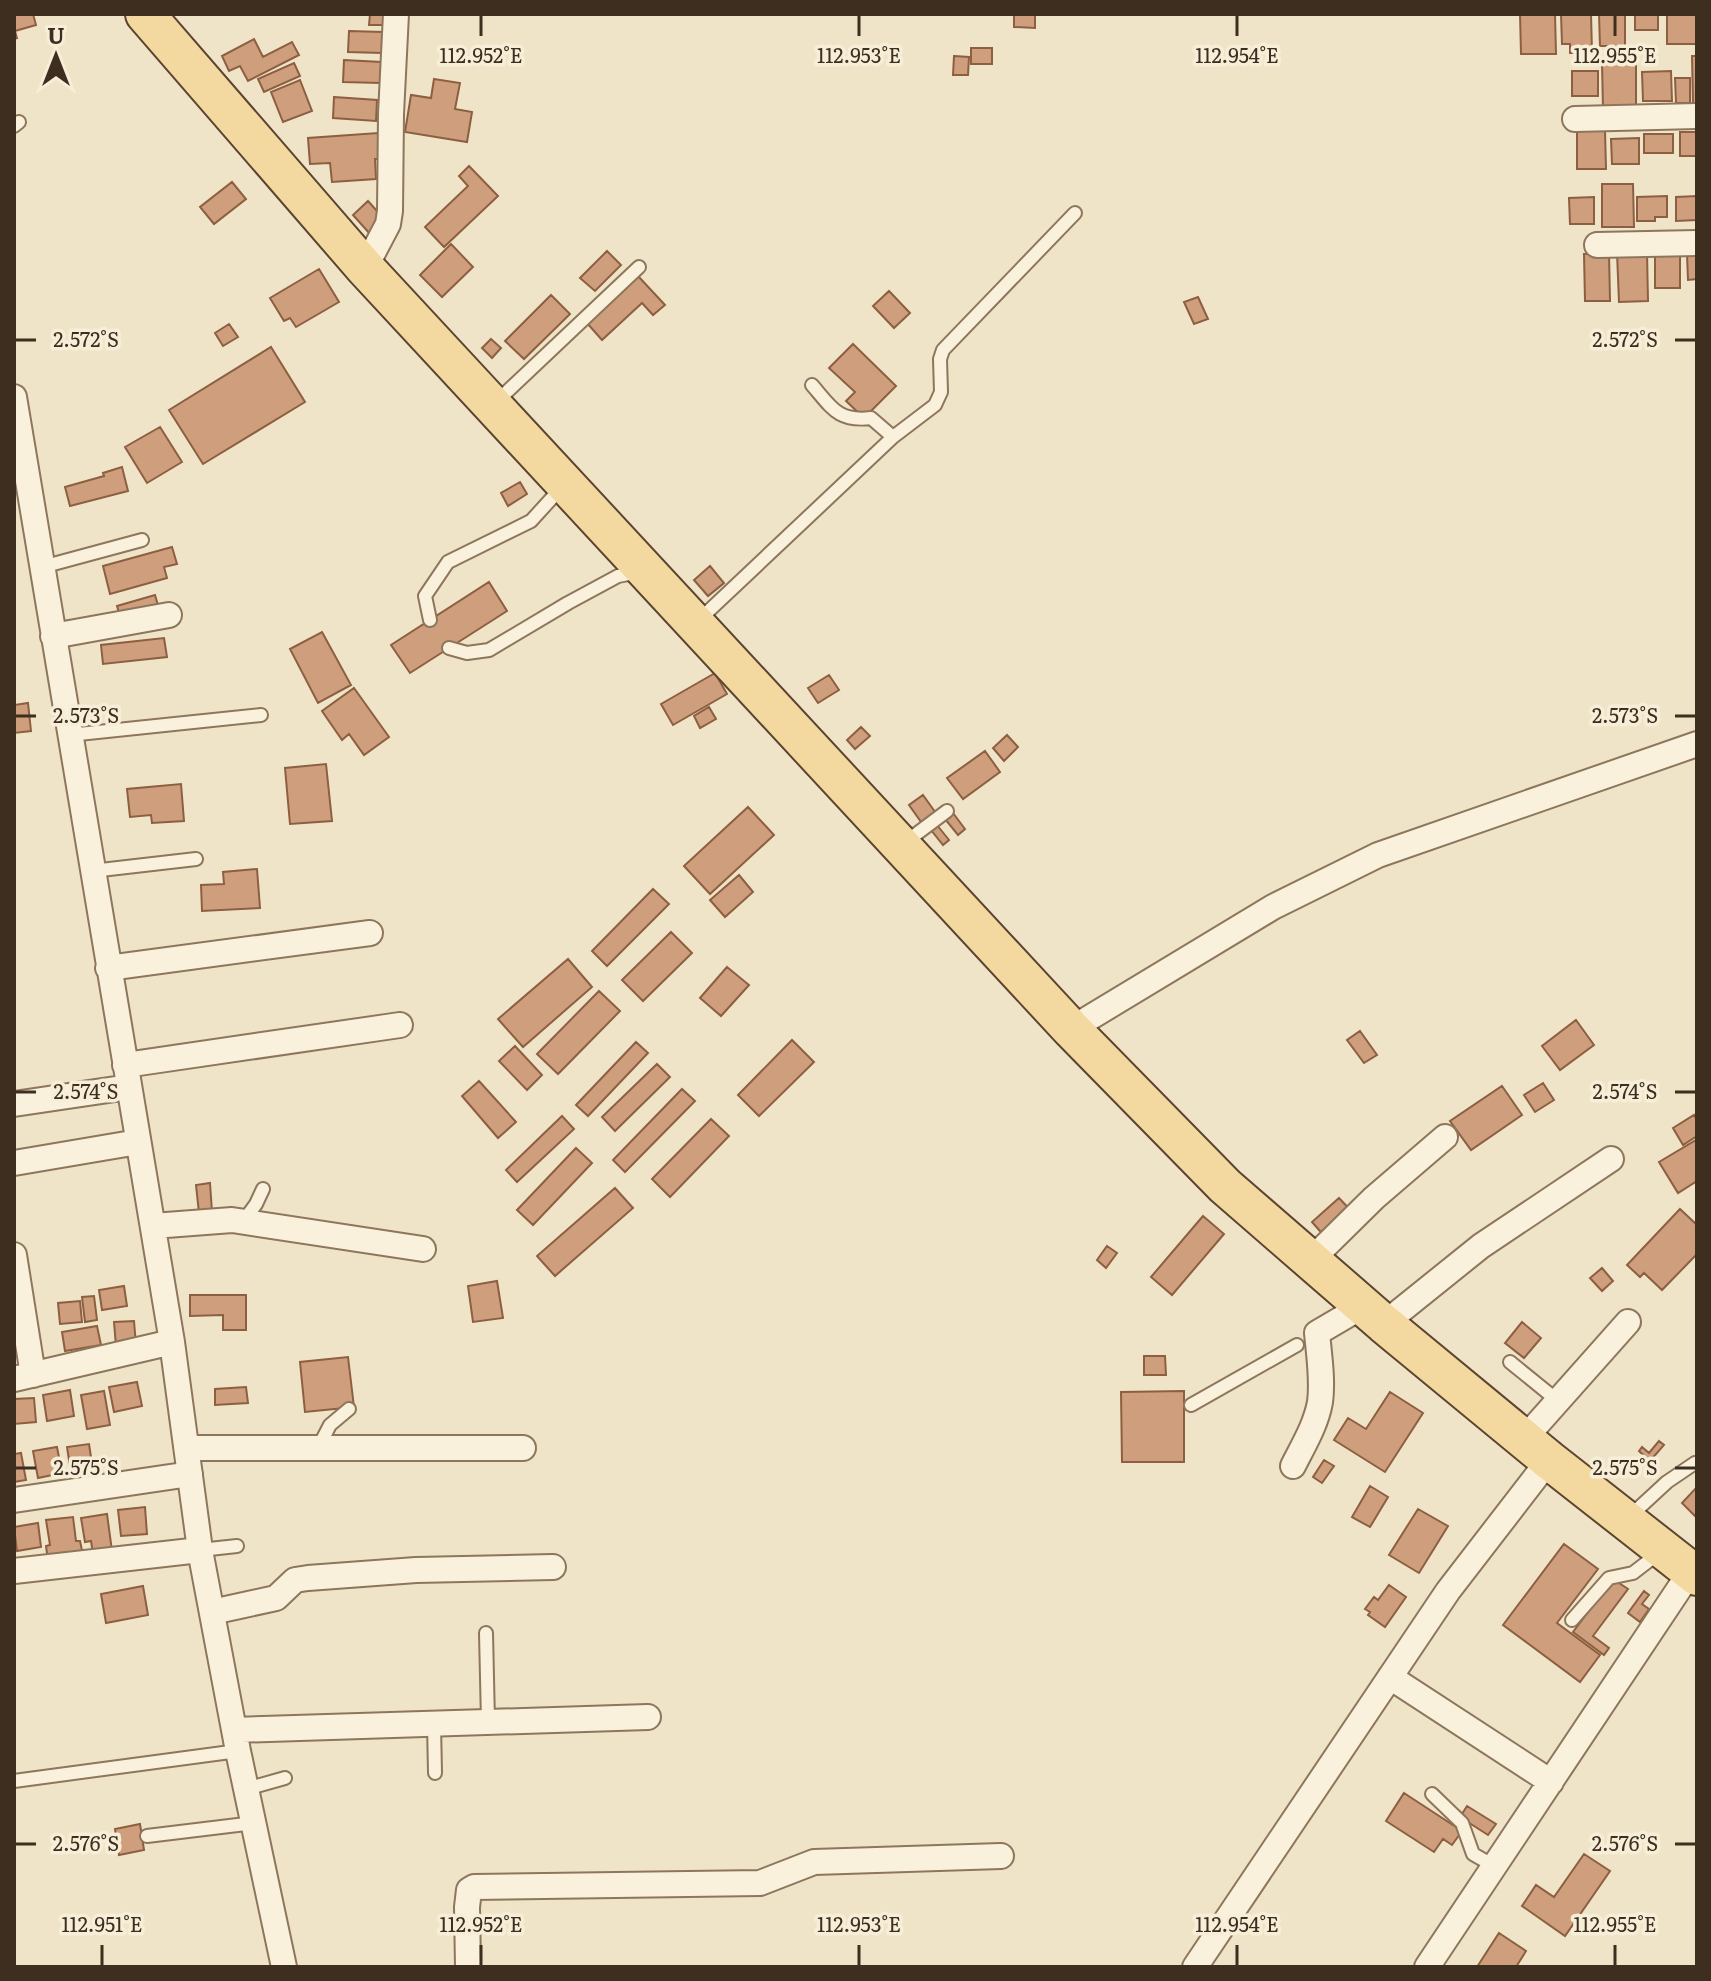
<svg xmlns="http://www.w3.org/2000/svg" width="1711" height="1981" font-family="Literata,serif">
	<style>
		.building { fill: #cf9f7d; stroke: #8d5f41; stroke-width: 2 }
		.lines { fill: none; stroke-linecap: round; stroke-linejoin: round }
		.lane-casing { stroke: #8d765c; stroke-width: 16 }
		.street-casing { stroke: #8d765c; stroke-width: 28 }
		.primary-casing { stroke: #5b4430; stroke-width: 42 }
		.lane { stroke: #faf1dc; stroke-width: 12 }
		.street { stroke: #faf1dc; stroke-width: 24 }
		.primary { stroke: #f3d9a0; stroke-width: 38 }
		.ticks { fill: none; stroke: #3d2e20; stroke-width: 3 }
		.ticks-label { font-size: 20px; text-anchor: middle; fill: #3d2e20; stroke: #f7eed8; stroke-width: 7; stroke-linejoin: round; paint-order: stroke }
	</style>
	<rect width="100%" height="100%" fill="#f0e4c8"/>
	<path class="building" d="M 14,14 L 33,14 L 36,25 L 15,31 L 17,38 L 14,39 Z
		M 370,14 L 392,14 L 392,25 L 369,25 Z
		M 1014,14 L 1035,14 L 1035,28 L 1014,27 Z
		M 1520,14 L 1555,14 L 1556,54 L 1521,54 Z
		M 1561,14 L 1591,14 L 1592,52 L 1570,53 L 1570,44 L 1562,44 Z
		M 1599,14 L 1625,14 L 1625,46 L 1600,46 Z
		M 1635,14 L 1658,14 L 1658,30 L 1635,30 Z
		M 1667,14 L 1696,14 L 1696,44 L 1667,44 Z
		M 349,31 L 383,32 L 382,53 L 348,52 Z
		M 254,39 L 263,57 L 292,42 L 299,55 L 248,81 L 240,66 L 229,71 L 222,56 Z
		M 971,48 L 992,48 L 992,64 L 971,64 Z
		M 954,56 L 969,57 L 968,75 L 953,75 Z
		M 1692,56 L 1697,56 L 1697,104 L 1693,104 Z
		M 344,60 L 381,62 L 380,83 L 343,82 Z
		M 1636,62 L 1636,109 L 1603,109 L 1602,63 Z
		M 294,63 L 300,76 L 264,92 L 258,79 Z
		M 1572,71 L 1598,71 L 1598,96 L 1572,96 Z
		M 1671,71 L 1672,101 L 1643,101 L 1642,72 Z
		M 1675,78 L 1690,78 L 1690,103 L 1676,103 Z
		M 434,79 L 460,83 L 455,109 L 472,112 L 467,142 L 405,132 L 411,95 L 431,98 Z
		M 300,80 L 312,111 L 283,122 L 271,92 Z
		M 334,97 L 377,100 L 376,121 L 333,118 Z
		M 1577,130 L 1605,130 L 1606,169 L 1577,169 Z
		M 1680,132 L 1697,132 L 1697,156 L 1680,156 Z
		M 378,133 L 380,159 L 375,159 L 376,179 L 332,182 L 330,163 L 310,164 L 308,138 Z
		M 1644,134 L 1673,134 L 1673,153 L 1644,153 Z
		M 1639,138 L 1639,164 L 1612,164 L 1611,139 Z
		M 469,166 L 498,196 L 444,247 L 425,227 L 468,186 L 459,176 Z
		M 232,182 L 246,199 L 214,224 L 200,207 Z
		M 1602,184 L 1633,184 L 1634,227 L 1602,227 Z
		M 1667,196 L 1667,217 L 1655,217 L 1655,221 L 1637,221 L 1637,197 Z
		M 1697,196 L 1697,220 L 1676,221 L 1676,197 Z
		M 1594,197 L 1594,224 L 1570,224 L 1569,198 Z
		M 368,201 L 386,221 L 371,235 L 353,215 Z
		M 451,244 L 473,267 L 442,297 L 420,275 Z
		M 607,251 L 621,265 L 595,291 L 580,278 Z
		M 1647,252 L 1648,301 L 1619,302 L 1617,253 Z
		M 1609,253 L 1610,301 L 1585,301 L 1584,254 Z
		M 1687,254 L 1697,254 L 1697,279 L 1688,280 Z
		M 1655,256 L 1680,256 L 1680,288 L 1655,288 Z
		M 319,269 L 339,302 L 296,327 L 290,318 L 284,321 L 270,298 Z
		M 638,276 L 665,305 L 653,315 L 642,303 L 602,340 L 587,323 Z
		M 889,291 L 910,313 L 894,328 L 873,306 Z
		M 551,295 L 570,314 L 524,359 L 505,341 Z
		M 1198,297 L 1208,319 L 1194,324 L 1184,302 Z
		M 229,324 L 238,337 L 223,346 L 215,333 Z
		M 491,339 L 501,348 L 492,358 L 482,348 Z
		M 853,344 L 896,386 L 864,418 L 846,401 L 855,392 L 829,368 Z
		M 271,347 L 305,402 L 203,464 L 169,410 Z
		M 160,427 L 182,462 L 147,483 L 125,447 Z
		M 122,467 L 128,491 L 70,506 L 65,487 L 104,476 L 103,473 Z
		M 520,482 L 527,494 L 508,506 L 501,493 Z
		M 172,547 L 177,564 L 164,567 L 167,578 L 110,594 L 103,566 Z
		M 710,566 L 724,583 L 708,596 L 694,580 Z
		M 489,582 L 507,611 L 410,673 L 391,645 Z
		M 155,595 L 160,612 L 122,623 L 117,606 Z
		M 322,632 L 351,685 L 318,703 L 290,649 Z
		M 164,638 L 167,657 L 103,664 L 101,645 Z
		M 715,673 L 727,694 L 673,725 L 661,704 Z
		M 829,675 L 839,690 L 818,703 L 808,688 Z
		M 354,688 L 389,737 L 364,755 L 349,734 L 342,740 L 322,711 Z
		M 28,703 L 31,731 L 14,733 L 14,705 Z
		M 709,707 L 716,719 L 700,728 L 694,716 Z
		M 861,727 L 870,736 L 855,749 L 847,740 Z
		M 1007,735 L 1018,747 L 1004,761 L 993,748 Z
		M 985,751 L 1000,772 L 963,799 L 947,778 Z
		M 326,764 L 332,821 L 290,824 L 285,768 Z
		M 181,784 L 184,821 L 152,823 L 151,815 L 130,817 L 127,789 Z
		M 923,795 L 938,816 L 924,826 L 909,805 Z
		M 748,807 L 774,835 L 710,894 L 684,866 Z
		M 953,813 L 965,829 L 958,835 L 945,819 Z
		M 937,825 L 949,840 L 943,845 L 931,830 Z
		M 257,869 L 260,908 L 202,911 L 201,885 L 224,884 L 223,872 Z
		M 739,875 L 753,892 L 725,917 L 710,900 Z
		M 653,889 L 669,904 L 607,966 L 592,951 Z
		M 671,932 L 692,953 L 643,1001 L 622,980 Z
		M 568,959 L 592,987 L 523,1047 L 498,1019 Z
		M 727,967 L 749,985 L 721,1016 L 700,998 Z
		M 599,991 L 620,1011 L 558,1074 L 537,1054 Z
		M 1576,1020 L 1594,1045 L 1560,1070 L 1542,1046 Z
		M 1360,1031 L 1377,1055 L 1364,1063 L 1347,1040 Z
		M 792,1040 L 814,1062 L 759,1116 L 738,1095 Z
		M 636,1042 L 648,1053 L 588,1116 L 576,1105 Z
		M 515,1046 L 542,1075 L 527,1090 L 499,1061 Z
		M 657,1064 L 670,1077 L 615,1131 L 602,1117 Z
		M 479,1081 L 516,1122 L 498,1138 L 462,1096 Z
		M 1543,1083 L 1554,1100 L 1535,1112 L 1524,1095 Z
		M 1502,1086 L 1522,1115 L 1471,1150 L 1450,1121 Z
		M 682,1089 L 695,1101 L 625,1172 L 613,1160 Z
		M 1694,1115 L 1697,1120 L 1697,1136 L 1683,1145 L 1673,1128 Z
		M 562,1116 L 574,1129 L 517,1182 L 506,1170 Z
		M 711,1119 L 729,1136 L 670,1197 L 652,1179 Z
		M 1696,1140 L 1697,1181 L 1678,1193 L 1659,1162 Z
		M 576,1148 L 592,1163 L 533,1225 L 517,1210 Z
		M 210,1183 L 212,1212 L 199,1213 L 196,1185 Z
		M 615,1188 L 633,1208 L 555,1276 L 537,1256 Z
		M 1339,1198 L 1355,1215 L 1327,1239 L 1312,1222 Z
		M 1680,1209 L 1697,1225 L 1697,1254 L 1662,1290 L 1644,1273 L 1640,1277 L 1627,1265 Z
		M 1203,1216 L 1224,1234 L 1172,1295 L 1151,1277 Z
		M 1107,1246 L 1117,1253 L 1106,1268 L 1097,1260 Z
		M 1602,1268 L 1613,1281 L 1602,1291 L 1590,1278 Z
		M 497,1281 L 503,1318 L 473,1322 L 468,1286 Z
		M 124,1286 L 127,1306 L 102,1310 L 99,1290 Z
		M 190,1295 L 246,1295 L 246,1330 L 223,1330 L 223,1315 L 190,1316 Z
		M 94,1296 L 97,1320 L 85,1322 L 82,1297 Z
		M 80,1301 L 82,1322 L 60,1324 L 58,1303 Z
		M 134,1321 L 136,1345 L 116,1346 L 114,1322 Z
		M 1522,1322 L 1541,1338 L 1524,1358 L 1505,1343 Z
		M 97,1326 L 101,1345 L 65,1351 L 62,1332 Z
		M 1144,1356 L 1165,1356 L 1166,1375 L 1144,1375 Z
		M 348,1357 L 354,1407 L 305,1412 L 300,1362 Z
		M 137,1382 L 142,1406 L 114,1412 L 109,1387 Z
		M 246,1387 L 248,1403 L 215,1405 L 215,1389 Z
		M 70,1390 L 74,1416 L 47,1421 L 43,1395 Z
		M 104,1391 L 110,1425 L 87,1429 L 81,1395 Z
		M 1184,1391 L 1184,1462 L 1122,1462 L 1121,1392 Z
		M 1390,1392 L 1423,1413 L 1385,1472 L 1334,1440 L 1348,1418 L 1366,1429 Z
		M 34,1398 L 36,1422 L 14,1424 L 14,1399 Z
		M 1659,1441 L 1664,1445 L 1650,1461 L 1639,1451 L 1642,1447 L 1649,1453 Z
		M 89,1444 L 93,1470 L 71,1473 L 67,1447 Z
		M 57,1447 L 62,1473 L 38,1478 L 33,1451 Z
		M 21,1453 L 26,1480 L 14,1482 L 14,1454 Z
		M 1324,1460 L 1334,1466 L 1322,1483 L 1313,1477 Z
		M 1370,1486 L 1388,1497 L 1370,1527 L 1352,1517 Z
		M 1697,1487 L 1697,1514 L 1695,1516 L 1682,1503 Z
		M 145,1507 L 147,1534 L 121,1536 L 118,1510 Z
		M 1418,1509 L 1448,1526 L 1419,1573 L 1389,1555 Z
		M 107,1514 L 112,1551 L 93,1554 L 91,1541 L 85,1542 L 81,1518 Z
		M 73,1517 L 76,1541 L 80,1541 L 83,1555 L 48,1561 L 46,1546 L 50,1545 L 46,1520 Z
		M 38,1523 L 41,1547 L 17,1551 L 14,1527 Z
		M 1564,1544 L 1598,1569 L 1557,1623 L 1600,1655 L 1580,1682 L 1503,1625 Z
		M 1613,1579 L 1628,1589 L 1593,1636 L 1609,1648 L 1604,1655 L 1573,1632 Z
		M 1389,1585 L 1406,1597 L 1385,1627 L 1368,1615 L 1370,1612 L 1365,1609 L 1374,1597 L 1378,1600 Z
		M 143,1586 L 148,1615 L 106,1623 L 101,1594 Z
		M 1644,1591 L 1649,1595 L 1642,1604 L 1649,1609 L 1640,1622 L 1628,1613 Z
		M 1404,1793 L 1462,1831 L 1452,1845 L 1443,1839 L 1434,1852 L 1386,1821 Z
		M 1467,1806 L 1496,1824 L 1488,1835 L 1460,1817 Z
		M 140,1824 L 144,1850 L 119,1855 L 115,1829 Z
		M 1584,1854 L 1610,1871 L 1565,1936 L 1522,1906 L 1536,1885 L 1554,1897 Z
		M 1499,1933 L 1526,1951 L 1516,1967 L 1477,1967 Z"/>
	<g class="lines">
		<g class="lane-casing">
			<path id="lane" d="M 14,126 L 19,122
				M 812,385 C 832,408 838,422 871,418 L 893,437
				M 495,403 L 639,267
				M 42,567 L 142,540
				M 430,620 L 425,596 L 448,562 L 531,521 L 562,487
				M 699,620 L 893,437 L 935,405 L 941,392 L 940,359 L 943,350 L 1075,213
				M 449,648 L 467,653 L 489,650 L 568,603 L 618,576 L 639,572
				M 69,735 L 261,715
				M 903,844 L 947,811
				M 92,871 L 196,859
				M 243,1222 L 256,1204 L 263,1189
				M 1510,1362 L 1558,1401
				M 1191,1405 L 1297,1345
				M 318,1448 L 330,1425 L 349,1409
				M 1628,1518 L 1667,1482 L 1695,1463
				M 200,1550 L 237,1546
				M 1572,1620 L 1609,1578 L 1633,1573 L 1659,1553
				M 486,1633 L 488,1722
				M 434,1724 L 435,1773
				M 14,1781 L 238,1751
				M 246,1789 L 285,1778
				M 1432,1794 L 1462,1823 L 1473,1854 L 1494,1866
				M 147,1836 L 254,1823"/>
		</g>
		<g class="street-casing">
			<path id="street" d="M 1575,119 L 1697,116
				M 1597,245 L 1697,243
				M 365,268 L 388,224 L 390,211 L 391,114 L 396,14
				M 14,397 L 172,1342 L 200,1550 L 238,1751 L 284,1967
				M 53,636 L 169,615
				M 108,968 L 370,933
				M 1071,1029 L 1273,907 L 1378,855 L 1697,744
				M 125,1065 L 400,1025
				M 14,1104 L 129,1087
				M 14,1163 L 138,1142
				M 153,1226 L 232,1220 L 423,1249
				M 14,1255 L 33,1375
				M 1311,1260 L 1374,1198 L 1445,1137
				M 1384,1324 L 1481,1246 L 1611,1159
				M 14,1379 L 172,1342
				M 1524,1439 L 1628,1322
				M 187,1448 L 523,1448
				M 1293,1466 C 1303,1446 1316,1425 1320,1402 C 1323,1380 1319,1355 1317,1333 L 1363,1306
				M 14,1500 L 190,1474
				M 14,1571 L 200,1550
				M 212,1612 L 276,1598 L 295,1580 L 308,1578 L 416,1570 L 553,1567
				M 1390,1677 L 1551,1782
				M 234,1730 L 648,1717
				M 468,1967 L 467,1907 L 469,1890 L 474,1887 L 760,1883 L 814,1862 L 1001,1856
				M 1195,1967 L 1448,1591 L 1549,1460
				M 1427,1967 L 1691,1571"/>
		</g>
		<g class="primary-casing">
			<path id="primary" d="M 145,14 L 365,268 L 1071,1029 L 1225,1186 L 1384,1324 L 1549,1460 L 1697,1576"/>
		</g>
		<use href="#lane" class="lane"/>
		<use href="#street" class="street"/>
		<use href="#primary" class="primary"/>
	</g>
	<path class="ticks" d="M 481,16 L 481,36M 859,16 L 859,36M 1237,16 L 1237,36M 1615,16 L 1615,36M 16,340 L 36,340M 1675,340 L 1695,340M 16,716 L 36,716M 1675,716 L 1695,716M 16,1092 L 36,1092M 1675,1092 L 1695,1092M 16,1468 L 36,1468M 1675,1468 L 1695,1468M 16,1844 L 36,1844M 1675,1844 L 1695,1844M 102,1945 L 102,1965M 481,1945 L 481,1965M 859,1945 L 859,1965M 1237,1945 L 1237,1965M 1615,1945 L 1615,1965"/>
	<g class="ticks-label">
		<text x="481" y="63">112.952°E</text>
		<text x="859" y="63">112.953°E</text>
		<text x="1237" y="63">112.954°E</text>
		<text x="1615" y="63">112.955°E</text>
		<text x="86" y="347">2.572°S</text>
		<text x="1625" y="347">2.572°S</text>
		<text x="86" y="723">2.573°S</text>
		<text x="1625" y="723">2.573°S</text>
		<text x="86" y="1099">2.574°S</text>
		<text x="1625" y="1099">2.574°S</text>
		<text x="86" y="1475">2.575°S</text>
		<text x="1625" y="1475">2.575°S</text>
		<text x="86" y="1851">2.576°S</text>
		<text x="1625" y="1851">2.576°S</text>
		<text x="102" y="1932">112.951°E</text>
		<text x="481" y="1932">112.952°E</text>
		<text x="859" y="1932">112.953°E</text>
		<text x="1237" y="1932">112.954°E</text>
		<text x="1615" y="1932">112.955°E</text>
	</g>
	<rect width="1711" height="1981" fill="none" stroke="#3d2e20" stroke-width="32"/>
	<g transform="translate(56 56)" stroke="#f7eed8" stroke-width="6" paint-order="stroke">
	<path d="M0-6L14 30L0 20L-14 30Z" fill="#3d2e20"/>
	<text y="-12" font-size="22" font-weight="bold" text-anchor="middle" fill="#3d2e20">U</text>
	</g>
</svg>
